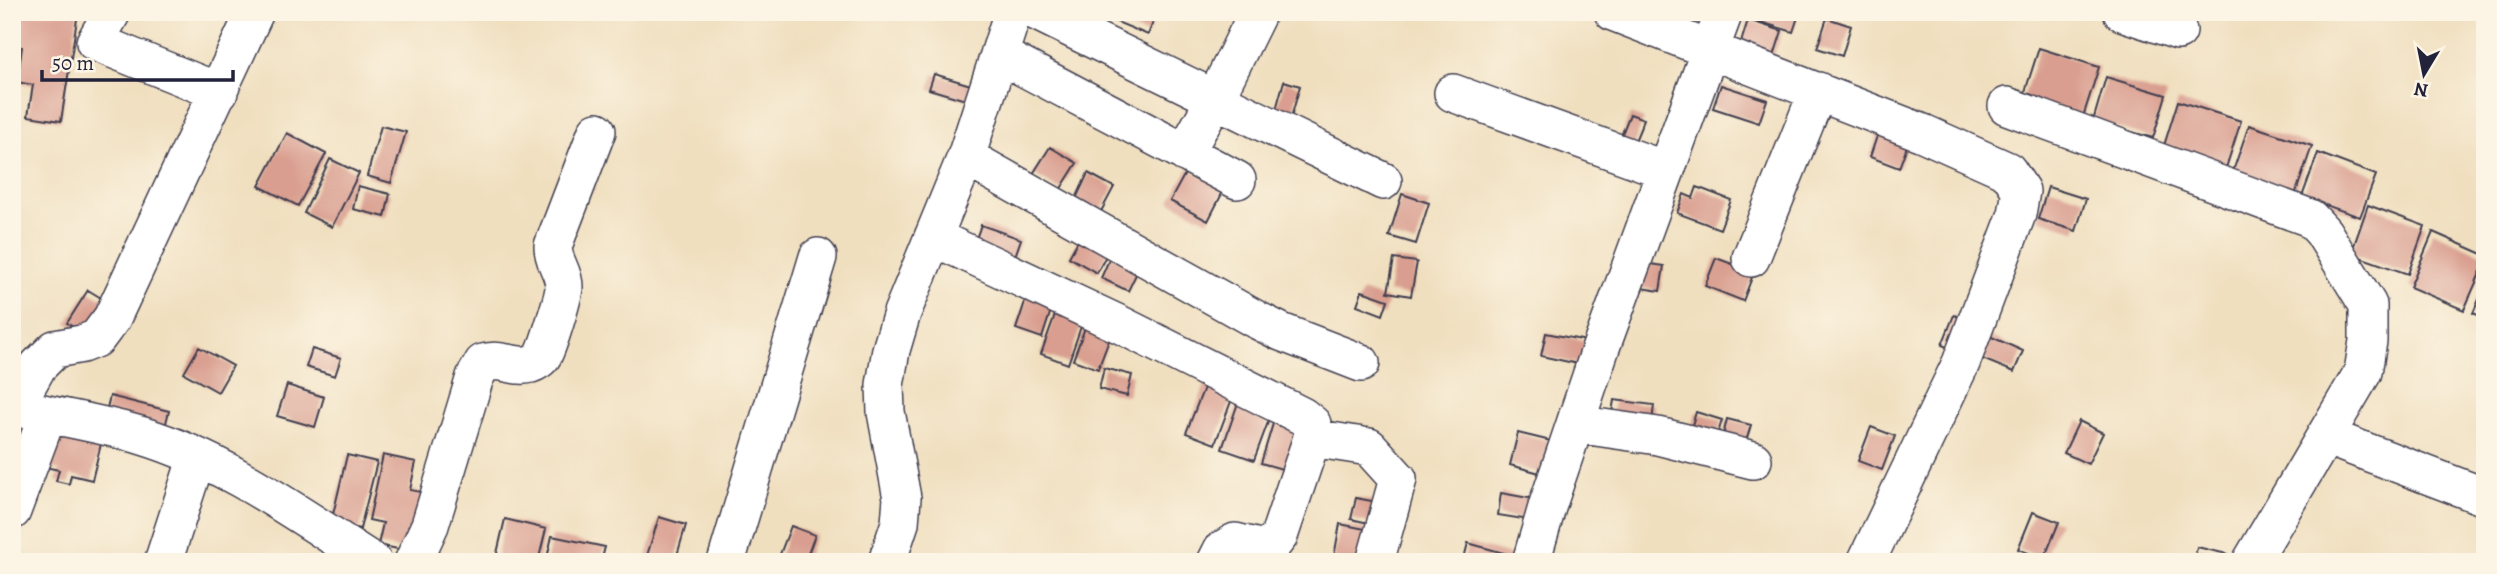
<svg xmlns="http://www.w3.org/2000/svg" width="2497" height="574" font-family="Alegreya,serif">
	<style>
		.building { fill: #d99e8f }
		.lines { fill: none; stroke-linecap: round; stroke-linejoin: round }
		.minor-casing { stroke: #413e4f; stroke-width: 40 }
		.minor { stroke: #fff; stroke-width: 37 }
	</style>
	<rect width="100%" height="100%" fill="#fcf5e5"/>
	<filter id="ink" filterUnits="userSpaceOnUse"><feTurbulence type="fractalNoise" baseFrequency=".0143" numOctaves="2"/><feDisplacementMap in="SourceGraphic" scale="14" xChannelSelector="R" yChannelSelector="G"/><feConvolveMatrix kernelMatrix="1 2 1 2 8 2 1 2 1" color-interpolation-filters="sRGB"/></filter>
	<filter id="wash" filterUnits="userSpaceOnUse"><feTurbulence type="fractalNoise" baseFrequency=".00686" numOctaves="4" result="noise"/><feDisplacementMap in="SourceGraphic" scale="28" xChannelSelector="R" yChannelSelector="G"/><feGaussianBlur stdDeviation="1.57" result="paint"/><feColorMatrix in="noise" values="0 0 0 0 0 0 0 0 0 0 0 0 0 0 0 0 0 1.4 0 .05"/><feComposite in="paint" operator="in"/></filter>
	<g filter="url(#wash)">
		<rect width="100%" height="100%" fill="#f0dfbf"/>
		<g id="blocks">
			<path class="building" d="M 19,12 L 78,13 L 61,121 L 28,116 L 33,85 L 17,82 L 22,47 L 14,46 Z
				M 1115,12 L 1144,12 L 1155,17 L 1148,35 L 1112,20 Z
				M 1747,12 L 1782,12 L 1798,17 L 1793,32 L 1745,17 Z
				M 1827,18 L 1851,26 L 1842,56 L 1817,48 Z
				M 1748,20 L 1782,31 L 1772,62 L 1738,52 Z
				M 2039,48 L 2099,67 L 2083,117 L 2023,98 Z
				M 934,74 L 974,86 L 969,101 L 929,89 Z
				M 2106,77 L 2166,95 L 2153,138 L 2093,121 Z
				M 1284,81 L 1300,86 L 1289,125 L 1273,120 Z
				M 1721,85 L 1767,100 L 1759,123 L 1713,108 Z
				M 2178,101 L 2241,121 L 2225,171 L 2162,152 Z
				M 1630,114 L 1644,119 L 1633,146 L 1619,141 Z
				M 2249,125 L 2312,146 L 2295,195 L 2232,174 Z
				M 381,126 L 406,132 L 391,183 L 367,176 Z
				M 287,133 L 326,154 L 298,206 L 259,186 Z
				M 1878,133 L 1908,143 L 1899,168 L 1870,157 Z
				M 1050,147 L 1077,163 L 1060,190 L 1033,174 Z
				M 2318,153 L 2376,175 L 2360,217 L 2302,197 Z
				M 330,159 L 359,173 L 332,227 L 304,213 Z
				M 1188,168 L 1225,188 L 1208,221 L 1170,201 Z
				M 1088,173 L 1114,187 L 1097,219 L 1072,207 Z
				M 358,186 L 390,194 L 385,217 L 353,209 Z
				M 1697,187 L 1731,200 L 1720,229 L 1677,213 L 1684,194 L 1693,198 Z
				M 2048,187 L 2086,199 L 2076,231 L 2038,219 Z
				M 1402,194 L 1429,203 L 1416,244 L 1389,236 Z
				M 2368,205 L 2425,226 L 2408,274 L 2351,254 Z
				M 981,225 L 1021,239 L 1013,262 L 973,247 Z
				M 2433,232 L 2485,255 L 2485,262 L 2464,310 L 2410,287 Z
				M 1080,237 L 1108,252 L 1097,273 L 1069,257 Z
				M 1111,255 L 1139,268 L 1128,291 L 1101,278 Z
				M 1716,258 L 1754,272 L 1743,301 L 1705,286 Z
				M 1394,259 L 1417,262 L 1411,296 L 1388,292 Z
				M 1644,263 L 1664,266 L 1660,291 L 1641,288 Z
				M 2485,286 L 2485,318 L 2473,313 Z
				M 88,290 L 111,304 L 90,338 L 67,323 Z
				M 1362,291 L 1388,300 L 1383,315 L 1357,305 Z
				M 1027,296 L 1053,304 L 1042,338 L 1016,329 Z
				M 1058,306 L 1085,315 L 1068,364 L 1041,354 Z
				M 1954,315 L 1973,322 L 1961,353 L 1942,345 Z
				M 1086,325 L 1111,335 L 1098,369 L 1073,360 Z
				M 1546,333 L 1597,343 L 1592,367 L 1541,356 Z
				M 1985,334 L 2023,351 L 2014,372 L 1975,356 Z
				M 199,347 L 233,366 L 218,392 L 184,373 Z
				M 312,349 L 341,358 L 335,376 L 306,367 Z
				M 1104,368 L 1132,375 L 1127,396 L 1099,389 Z
				M 287,385 L 324,397 L 315,427 L 277,416 Z
				M 1205,385 L 1233,396 L 1215,444 L 1186,433 Z
				M 110,396 L 169,411 L 164,431 L 105,416 Z
				M 1614,400 L 1654,405 L 1651,430 L 1610,424 Z
				M 1238,403 L 1271,414 L 1254,460 L 1222,449 Z
				M 1696,412 L 1722,420 L 1715,443 L 1689,435 Z
				M 1275,417 L 1307,426 L 1293,472 L 1261,463 Z
				M 1727,419 L 1751,425 L 1743,451 L 1721,444 Z
				M 2079,421 L 2103,433 L 2088,464 L 2064,453 Z
				M 1871,427 L 1895,436 L 1882,470 L 1858,461 Z
				M 52,433 L 101,444 L 92,480 L 71,475 L 69,484 L 56,481 L 59,470 L 45,467 Z
				M 1518,433 L 1563,444 L 1555,477 L 1510,465 Z
				M 347,455 L 377,462 L 360,529 L 331,523 Z
				M 383,455 L 416,462 L 410,490 L 426,493 L 413,552 L 378,545 L 383,523 L 369,520 Z
				M 1501,493 L 1545,501 L 1541,522 L 1498,515 Z
				M 1356,498 L 1387,504 L 1382,526 L 1351,519 Z
				M 2033,512 L 2059,522 L 2044,559 L 2018,549 Z
				M 659,517 L 686,525 L 675,562 L 645,562 Z
				M 505,519 L 546,529 L 538,562 L 495,562 Z
				M 1340,524 L 1375,531 L 1369,562 L 1333,562 Z
				M 791,526 L 815,535 L 805,562 L 777,562 Z
				M 552,536 L 605,547 L 601,562 L 546,562 Z
				M 1468,543 L 1532,561 L 1532,562 L 1463,562 Z
				M 2197,547 L 2227,554 L 2225,562 L 2194,562 Z"/>
		</g>
	</g>
	<g filter="url(#ink)">
		<use href="#blocks" fill-opacity="0" stroke="#413e4f" stroke-width="2"/>
		<g class="lines">
			<g class="minor-casing">
				<path id="minor" d="M 112,12 L 95,42 L 219,92
					M 1037,12 L 1383,181
					M 1613,12 L 1923,133 L 2008,171 L 2021,191 L 2017,214 L 1961,363 L 1866,562
					M 2122,12 L 2178,31
					M 1000,55 L 1237,180
					M 1453,93 L 1665,170
					M 2007,106 L 2310,218 L 2323,232 L 2368,305 L 2368,341 L 2363,372 L 2251,562
					M 1185,153 L 1215,99 L 1258,12
					M 966,157 L 1255,319 L 1281,332 L 1361,363
					M 933,237 L 1121,325 L 1302,416 L 1312,424 L 1312,438 L 1279,536 L 1272,545 L 1259,548 L 1235,542 L 1222,550 L 1216,562
					M 1751,258 L 1818,91
					M 12,406 C 55,417 100,423 143,436 C 226,461 300,516 373,562
					M 15,407 L 38,366 L 55,349 L 82,344 L 97,338 L 112,318 L 255,12
					M 1575,424 L 1658,436 L 1753,460
					M 2325,436 L 2485,497
					M 1312,438 L 1369,447 L 1398,479 L 1375,562
					M 12,511 L 48,414
					M 163,562 L 197,457
					M 413,562 L 430,525 L 475,377 L 483,363 C 502,357 515,369 531,364 C 535,363 541,359 543,355 C 548,347 564,295 564,287 C 564,271 553,263 553,246 L 597,131
					M 726,562 L 818,257
					M 887,562 L 900,523 L 902,498 L 886,412 L 885,385 L 891,350 L 902,313 L 966,157 L 1013,12
					M 1531,562 L 1548,504 L 1600,350 L 1724,12"/>
			</g>
			<use href="#minor" class="minor"/>
		</g>
	</g>
	<rect width="2497" height="574" fill="none" stroke="#fcf5e5" stroke-width="42"/>
	<g transform="translate(2424 74) rotate(190)" stroke="#fcf5e5" stroke-width="5" paint-order="stroke">
	<path d="M0-5L12 26L0 18L-12 26Z" fill="#22223b"/>
	<text y="-10" font-size="19" font-weight="bold" text-anchor="middle" fill="#22223b">N</text>
	</g>
	<path d="M42 70v10h191v-10" fill="none" stroke="#22223b" stroke-width="3.5"/>
	<text x="52" y="70" font-size="21" fill="#22223b" stroke="#fcf5e5" stroke-width="5" paint-order="stroke">50 m</text>
</svg>
